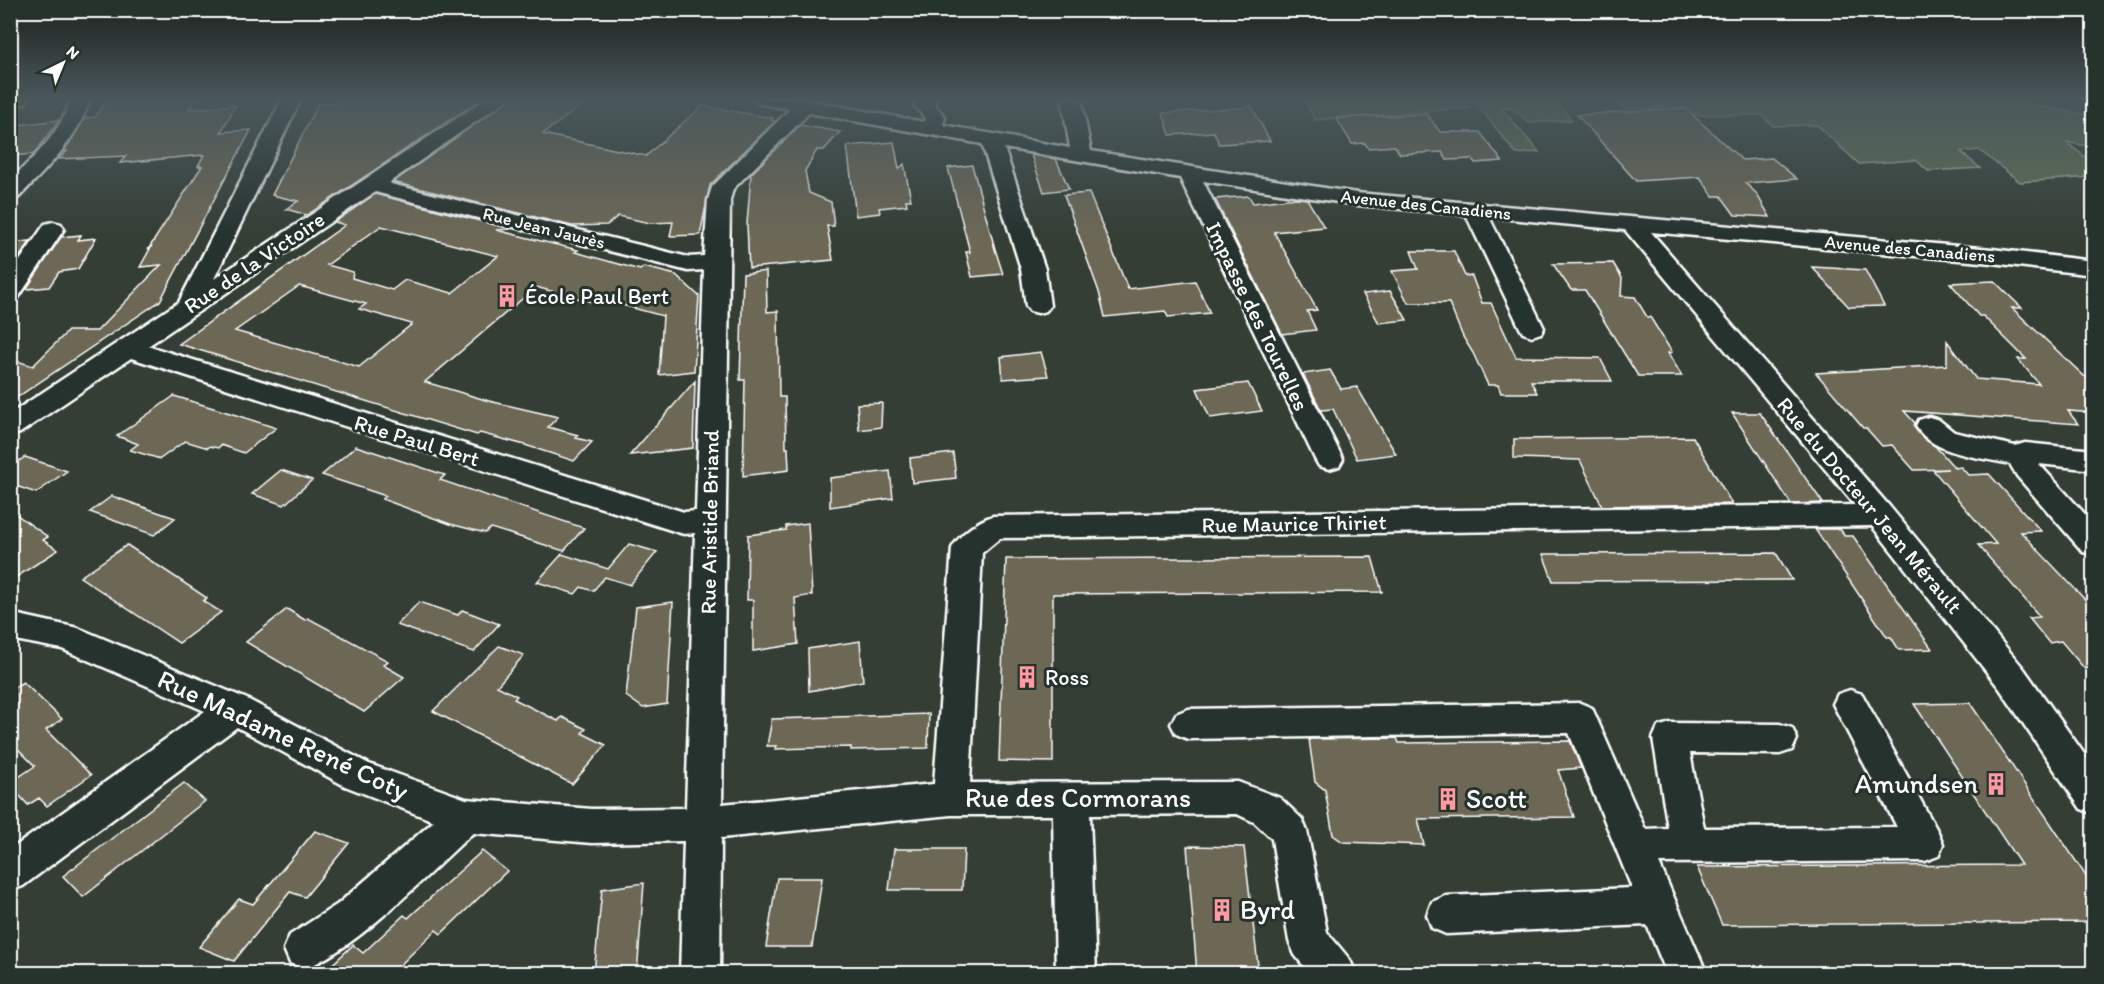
<svg xmlns="http://www.w3.org/2000/svg" width="2104" height="984" font-family="Itim,sans-serif">
	<style>
		.green { fill: #5f7051; stroke: #afb8a8; stroke-width: 1.5 }
		.building { fill: #6d6856; stroke: #fff; stroke-width: 1.5; fill-rule: evenodd }
		.lines { fill: none; stroke-linecap: round; stroke-linejoin: round }
		.minor-casing { stroke: #fff; stroke-width: 5 }
		.minor { fill: #26332d; fill-rule: evenodd }
		.labels { text-anchor: middle; stroke-width: 6; stroke-linejoin: round; paint-order: stroke }
		.far-street-label { font-size: 18px; fill: #fff; stroke: #26332d }
		.street-label { font-size: 22px; fill: #fff; stroke: #26332d }
		.poi-label { font-size: 22px; fill: #fff; stroke: #26332d; text-anchor: start }
		.near-street-label { font-size: 27px; fill: #fff; stroke: #26332d }
		.near-poi-label { font-size: 27px; fill: #fff; stroke: #26332d; text-anchor: start }
	</style>
	<rect width="100%" height="100%" fill="#343e35"/>
	<filter id="ink" filterUnits="userSpaceOnUse"><feTurbulence type="fractalNoise" baseFrequency=".0167" numOctaves="2"/><feDisplacementMap in="SourceGraphic" scale="12" xChannelSelector="R" yChannelSelector="G"/><feConvolveMatrix kernelMatrix="1 2 1 2 8 2 1 2 1" color-interpolation-filters="sRGB"/></filter>
	<g filter="url(#ink)">
		<path class="green" d="M 1304,99 L 1463,99 L 1470,108 L 1315,120 Z
			M 1473,99 L 1554,99 L 1572,120 L 1529,123 L 1513,108 L 1502,109 L 1539,152 L 1516,154 Z
			M 1615,99 L 2016,99 L 2029,102 L 2031,105 L 2093,116 L 2093,147 L 2066,142 L 2093,163 L 2093,173 L 2088,173 L 2091,177 L 2020,182 L 1979,150 L 1961,152 L 1980,168 L 1928,171 L 1916,160 L 1859,164 L 1817,125 L 1773,126 L 1762,115 L 1676,115 L 1665,107 L 1625,109 Z"/>
		<path class="building" d="M 107,99 L 147,99 L 145,103 L 196,99 L 189,109 L 236,105 L 221,132 L 251,130 L 160,301 L 10,402 L 10,359 L 33,366 L 68,331 L 97,331 L 161,265 L 140,267 L 151,247 L 149,248 L 202,166 L 198,166 L 204,155 L 120,163 L 126,156 L 59,159 L 67,151 L 64,151 L 85,118 L 95,117 Z
			M 372,99 L 481,99 L 307,215 L 286,209 L 298,201 L 272,195 L 318,104 Z
			M 510,99 L 590,99 L 543,134 L 646,156 L 702,106 L 773,118 L 771,120 L 775,121 L 710,185 L 700,235 L 670,236 L 673,222 L 650,223 L 618,216 L 607,225 L 572,226 L 393,182 Z
			M 1252,107 L 1270,141 L 1219,144 L 1214,132 L 1170,135 L 1163,113 Z
			M 1685,108 L 1742,160 L 1772,158 L 1797,179 L 1745,183 L 1756,193 L 1770,217 L 1735,215 L 1721,196 L 1713,196 L 1700,177 L 1636,181 L 1577,115 Z
			M 1427,114 L 1440,132 L 1480,132 L 1502,161 L 1475,163 L 1472,159 L 1447,160 L 1442,152 L 1400,154 L 1395,146 L 1368,148 L 1365,143 L 1352,144 L 1336,118 Z
			M 59,120 L 34,154 L 10,156 L 10,135 L 18,125 Z
			M 800,125 L 840,132 L 824,150 L 817,150 L 805,171 L 809,193 L 831,202 L 834,226 L 827,226 L 833,260 L 749,268 L 747,224 L 751,174 Z
			M 894,142 L 899,169 L 904,164 L 911,200 L 906,200 L 907,205 L 879,208 L 880,213 L 856,216 L 847,146 Z
			M 1031,155 L 1056,159 L 1069,189 L 1044,192 Z
			M 972,165 L 995,249 L 1003,274 L 972,277 L 966,252 L 970,252 L 948,168 Z
			M 1089,193 L 1128,289 L 1195,281 L 1210,313 L 1168,317 L 1165,311 L 1105,317 L 1099,292 L 1064,195 Z
			M 375,194 L 511,229 L 496,230 L 578,250 L 575,252 L 640,270 L 644,267 L 676,275 L 699,296 L 694,371 L 659,375 L 663,316 L 600,299 L 595,303 L 536,287 L 425,382 L 489,401 L 558,417 L 548,427 L 578,435 L 576,438 L 592,442 L 574,461 L 525,445 L 480,433 L 477,435 L 179,344 L 345,225 L 335,222 ZM 381,226 L 498,256 L 452,293 L 405,280 L 392,290 L 352,278 L 353,272 L 327,265 ZM 299,286 L 366,304 L 359,309 L 412,324 L 359,367 L 235,331 Z
			M 1249,196 L 1253,203 L 1297,198 L 1307,199 L 1324,227 L 1274,232 L 1317,310 L 1307,311 L 1316,330 L 1282,334 L 1215,199 Z
			M 81,235 L 78,240 L 96,238 L 78,269 L 59,272 L 49,287 L 26,289 L 61,237 Z
			M 31,241 L 10,270 L 10,243 Z
			M 1411,251 L 1454,251 L 1465,276 L 1472,276 L 1482,303 L 1491,303 L 1516,357 L 1600,358 L 1612,381 L 1531,381 L 1537,393 L 1501,393 L 1498,385 L 1488,385 L 1473,353 L 1463,337 L 1449,303 L 1408,303 L 1392,271 L 1418,269 Z
			M 1613,263 L 1622,278 L 1621,296 L 1635,297 L 1647,317 L 1650,317 L 1672,352 L 1668,353 L 1682,376 L 1638,376 L 1585,290 L 1571,290 L 1553,264 Z
			M 1812,267 L 1865,270 L 1884,306 L 1849,307 Z
			M 766,271 L 767,312 L 778,311 L 779,397 L 785,397 L 786,448 L 788,448 L 789,470 L 743,476 L 745,380 L 740,380 L 743,274 Z
			M 1994,281 L 2022,308 L 2012,308 L 2084,376 L 2094,377 L 2094,413 L 2068,411 L 2078,424 L 1904,411 L 1915,423 L 1914,427 L 1922,437 L 1936,447 L 1955,468 L 1961,467 L 1968,475 L 1989,474 L 2041,531 L 2021,532 L 2094,609 L 2094,680 L 2061,641 L 2049,643 L 2029,618 L 2040,617 L 1978,545 L 1996,544 L 1933,470 L 1948,469 L 1914,470 L 1892,445 L 1882,446 L 1866,428 L 1863,428 L 1816,373 L 1947,365 L 1947,341 L 1976,379 L 2039,384 L 2018,359 L 2026,359 L 1983,316 L 1979,316 L 1950,283 Z
			M 1390,291 L 1407,320 L 1379,323 L 1363,294 Z
			M 1041,352 L 1048,376 L 1003,379 L 1001,357 Z
			M 1330,370 L 1341,389 L 1357,387 L 1396,454 L 1357,459 L 1333,409 L 1321,410 L 1303,374 Z
			M 695,381 L 693,448 L 630,455 Z
			M 1248,383 L 1262,411 L 1210,418 L 1197,389 Z
			M 174,396 L 233,414 L 276,428 L 244,453 L 221,445 L 218,448 L 210,446 L 208,448 L 185,441 L 160,459 L 130,450 L 138,444 L 117,436 Z
			M 882,403 L 881,427 L 859,430 L 857,404 Z
			M 1732,413 L 1760,413 L 1823,503 L 1791,504 Z
			M 1693,437 L 1732,504 L 1602,506 L 1580,460 L 1514,458 L 1514,439 Z
			M 356,446 L 445,475 L 440,480 L 584,528 L 564,551 L 491,528 L 485,533 L 450,524 L 382,499 L 386,496 L 322,475 Z
			M 953,453 L 956,478 L 912,483 L 910,458 Z
			M 25,457 L 67,471 L 36,493 L 10,484 L 10,467 Z
			M 281,470 L 312,480 L 284,505 L 252,494 Z
			M 890,471 L 893,498 L 830,507 L 830,478 Z
			M 112,496 L 143,507 L 175,518 L 154,535 L 90,512 Z
			M 10,510 L 48,537 L 43,540 L 58,550 L 10,581 Z
			M 808,523 L 812,595 L 795,598 L 798,644 L 753,651 L 753,600 L 747,600 L 748,535 L 786,530 L 786,526 Z
			M 1815,529 L 1840,529 L 1845,536 L 1853,536 L 1932,649 L 1899,650 L 1891,637 L 1887,637 Z
			M 629,544 L 657,552 L 630,585 L 605,577 L 593,591 L 581,587 L 575,594 L 537,582 L 562,554 L 608,569 Z
			M 127,545 L 207,598 L 203,601 L 221,612 L 179,643 L 80,577 Z
			M 1776,553 L 1792,580 L 1553,581 L 1543,554 Z
			M 1372,557 L 1382,592 L 1053,594 L 1053,762 L 999,761 L 1006,559 Z
			M 419,602 L 458,615 L 462,610 L 499,624 L 474,652 L 397,625 Z
			M 673,602 L 667,704 L 643,708 L 626,696 L 636,607 Z
			M 287,609 L 305,620 L 308,618 L 388,661 L 383,665 L 404,677 L 364,712 L 246,642 Z
			M 860,641 L 863,681 L 809,691 L 808,649 Z
			M 499,646 L 524,655 L 497,686 L 517,696 L 514,699 L 558,721 L 562,717 L 586,729 L 582,733 L 606,745 L 572,784 L 433,711 Z
			M 23,682 L 62,719 L 46,730 L 91,775 L 47,806 L 39,798 L 28,805 L 10,785 L 10,783 L 35,766 L 10,741 L 10,690 Z
			M 1970,703 L 2094,888 L 2094,922 L 1722,925 L 1697,867 L 2021,865 L 1914,704 Z
			M 929,714 L 928,748 L 851,750 L 851,747 L 775,749 L 776,746 L 767,746 L 772,719 Z
			M 1397,738 L 1399,743 L 1570,741 L 1581,768 L 1558,770 L 1574,817 L 1418,819 L 1424,845 L 1343,842 L 1333,835 L 1325,790 L 1315,782 L 1309,739 Z
			M 184,783 L 205,801 L 83,897 L 63,876 Z
			M 315,831 L 349,843 L 305,897 L 290,892 L 234,961 L 199,947 L 239,899 L 253,904 Z
			M 1187,846 L 1244,847 L 1259,974 L 1197,974 Z
			M 894,849 L 964,849 L 962,890 L 889,890 Z
			M 482,851 L 507,871 L 441,934 L 436,930 L 391,974 L 322,974 L 353,945 L 363,953 L 404,915 L 408,918 Z
			M 777,878 L 822,878 L 812,947 L 766,947 Z
			M 644,883 L 637,974 L 594,974 L 602,889 Z"/>
		<g class="lines">
			<g class="minor-casing">
				<path id="minor" d="M 10,99 L 28,99 L 26,103 L 10,107 Z
					M 71,99 L 90,99 C 77,140 47,168 18,198 L 10,199 L 10,180 C 36,156 60,133 71,99 Z
					M 282,99 L 301,99 L 214,279 L 486,99 L 508,99 L 390,182 L 391,184 L 688,257 L 704,256 L 708,200 L 712,187 L 790,109 L 757,103 L 755,99 L 805,100 L 924,122 L 925,118 L 915,106 L 915,99 L 935,99 L 935,105 L 945,117 L 943,125 L 1070,148 L 1062,99 L 1081,99 L 1091,151 L 1357,193 L 1992,249 L 2094,261 L 2094,275 L 1992,263 L 1651,232 L 1890,507 L 2024,669 L 2094,768 L 2094,814 L 2081,809 L 2000,689 L 1872,526 L 1000,538 L 982,553 L 970,783 L 1238,782 L 1280,798 L 1302,819 L 1307,831 L 1327,932 L 1350,960 L 1356,974 L 1310,974 L 1295,955 L 1289,941 L 1272,839 L 1254,822 L 1237,814 L 1090,815 L 1096,974 L 1056,974 L 1053,815 L 951,815 L 721,838 L 720,974 L 680,974 L 684,841 L 592,843 L 473,833 C 425,876 362,945 304,969 L 290,963 L 284,949 L 290,935 L 338,904 L 434,821 L 345,786 L 237,727 L 23,886 L 10,891 L 10,850 L 205,711 L 62,649 L 10,639 L 10,613 L 78,628 L 247,699 L 369,764 L 466,799 L 592,809 L 686,808 L 695,533 L 684,534 L 674,531 L 131,358 L 20,433 L 10,436 L 10,414 L 179,302 ZM 809,113 L 982,144 L 1021,269 L 1026,306 L 1030,311 L 1038,313 L 1046,311 L 1050,306 L 1045,269 L 1004,148 L 1180,178 L 1315,459 L 1319,466 L 1329,469 L 1339,466 L 1343,459 L 1203,181 L 1357,205 L 1466,215 L 1520,328 L 1523,333 L 1532,336 L 1541,333 L 1544,328 L 1489,217 L 1625,230 L 1855,505 L 993,516 C 977,521 960,534 952,548 L 934,784 L 722,804 L 730,200 L 733,189 ZM 375,192 L 688,271 L 704,270 L 696,511 L 684,512 L 148,346 Z
					M 53,222 L 61,224 L 64,229 L 18,298 L 10,300 L 10,275 L 45,224 Z
					M 1929,417 L 1939,420 L 1954,432 L 2015,446 L 2025,443 L 2094,450 L 2094,470 L 2039,464 L 2094,524 L 2094,555 L 2083,552 L 2017,476 L 2010,464 C 1980,457 1933,455 1916,426 L 1919,420 Z
					M 1850,690 L 1862,694 L 1938,832 L 1943,844 L 1938,856 L 1925,861 L 1659,863 L 1707,974 L 1667,974 L 1647,925 L 1446,934 L 1432,928 L 1427,915 L 1432,902 L 1446,896 L 1632,888 L 1569,733 L 1188,739 L 1176,734 L 1171,724 L 1176,714 L 1188,709 L 1580,703 L 1592,708 L 1645,829 L 1668,828 L 1653,738 L 1658,727 L 1670,723 L 1780,724 L 1792,728 L 1797,739 L 1792,750 L 1780,754 L 1690,753 L 1704,828 L 1897,827 L 1833,704 L 1838,694 Z"/>
			</g>
			<use href="#minor" class="minor"/>
		</g>
	</g>
	<linearGradient id="sky" x2="0" y2="1"><stop stop-color="#1d221d"/><stop offset="0.42" stop-color="#4a585c"/><stop offset="1" stop-color="#4a585c" stop-opacity="0"/></linearGradient>
	<rect width="2104" height="237" fill="url(#sky)"/>
	<defs>
		<g id="building-bare" transform="scale(1.8)"><path d="M-4-6H4V6H1V3H-1V6H-4ZM-2.5-4.3h1.7v1.8h-1.7ZM.8-4.3h1.7v1.8H.8ZM-2.5-1h1.7V.8h-1.7ZM.8-1h1.7V.8H.8Z" fill="#ff9aa2" stroke="#26332d" stroke-width="2.5" paint-order="stroke"/></g>
	</defs>
	<g fill-rule="evenodd">
		<use href="#building-bare" x="507" y="296"/>
		<use href="#building-bare" x="1027" y="677"/>
		<use href="#building-bare" x="1996" y="784"/>
		<use href="#building-bare" x="1448" y="799"/>
		<use href="#building-bare" x="1222" y="910"/>
	</g>
	<g class="labels">
		<g class="far-street-label">
			<text transform="translate(1426 205) rotate(6)" y="6">Avenue des Canadiens</text>
			<text transform="translate(544 228) rotate(14)" y="6">Rue Jean Jaurès</text>
			<text transform="translate(1910 249) rotate(5)" y="6">Avenue des Canadiens</text>
		</g>
		<g class="street-label">
			<text transform="translate(254 262) rotate(-34)" y="8">Rue de la Victoire</text>
			<text transform="translate(1258 316) rotate(64)" y="8">Impasse des Tourelles</text>
			<text transform="translate(417 440) rotate(17)" y="8">Rue Paul Bert</text>
			<text transform="translate(1870 505) rotate(50)" y="8">Rue du Docteur Jean Mérault</text>
			<text transform="translate(709 522) rotate(-89)" y="8">Rue Aristide Briand</text>
			<text transform="translate(1294 523) rotate(-1)" y="8">Rue Maurice Thiriet</text>
		</g>
		<g class="poi-label">
			<text x="525" y="304">École Paul Bert</text>
			<text x="1045" y="685">Ross</text>
		</g>
		<g class="near-street-label">
			<text transform="translate(283 735) rotate(25)" y="9">Rue Madame René Coty</text>
			<text x="1078" y="807">Rue des Cormorans</text>
		</g>
		<g class="near-poi-label">
			<text x="1978" y="793" text-anchor="end">Amundsen</text>
			<text x="1466" y="808">Scott</text>
			<text x="1240" y="919">Byrd</text>
		</g>
	</g>
	<rect width="2104" height="984" fill="none" stroke="#26332d" stroke-width="36"/>
	<rect x="18" y="18" width="2068" height="948" fill="none" stroke="#fff" stroke-width="2" filter="url(#ink)"/>
	<g transform="translate(63 63) rotate(43)" stroke="#26332d" stroke-width="4.5" paint-order="stroke">
	<path d="M0-4.5L10 22L0 15L-10 22Z" fill="#ffffff"/>
	<text y="-9" font-size="16" font-weight="bold" text-anchor="middle" fill="#ffffff">N</text>
	</g>
</svg>
